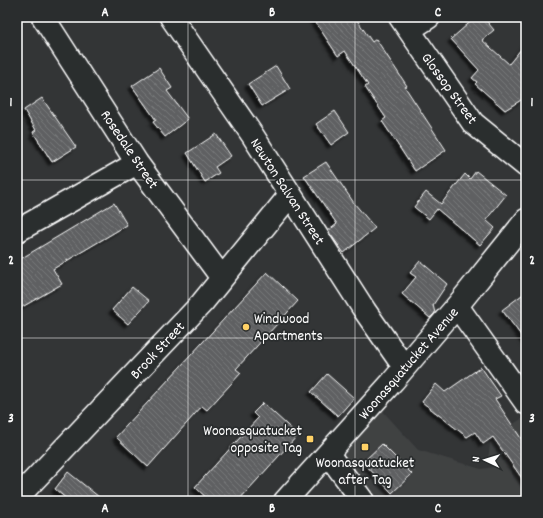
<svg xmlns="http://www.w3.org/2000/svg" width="543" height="518" font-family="Dekko,sans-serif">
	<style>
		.built { fill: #404243 }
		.building { fill: url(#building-back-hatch); stroke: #fff; filter: url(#shadow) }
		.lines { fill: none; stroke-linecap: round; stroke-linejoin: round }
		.minor-casing { stroke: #fff; stroke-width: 25 }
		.minor { stroke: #2a2d2e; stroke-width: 22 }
		.grid { fill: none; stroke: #fff; stroke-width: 1; stroke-opacity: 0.55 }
		.poi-dot { fill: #ffd166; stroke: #2a2d2e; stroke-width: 1.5 }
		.labels { text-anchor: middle; stroke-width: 3.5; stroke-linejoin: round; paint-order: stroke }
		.street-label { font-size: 15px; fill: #fff; stroke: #2a2d2e }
		.poi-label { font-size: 15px; fill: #fff; stroke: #2a2d2e; text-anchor: start }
		.neatline { fill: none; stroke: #fff; stroke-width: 1.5 }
		.grid-label { font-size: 13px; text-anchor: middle; font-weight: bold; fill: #fff }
	</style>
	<defs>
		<pattern id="building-back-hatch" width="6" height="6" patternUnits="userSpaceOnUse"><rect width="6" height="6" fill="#5f6162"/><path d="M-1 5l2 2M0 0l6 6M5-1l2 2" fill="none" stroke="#77797a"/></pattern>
		<filter id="shadow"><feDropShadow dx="-3.5" dy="3.5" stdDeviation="1" flood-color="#0009"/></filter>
	</defs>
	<rect width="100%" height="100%" fill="#333536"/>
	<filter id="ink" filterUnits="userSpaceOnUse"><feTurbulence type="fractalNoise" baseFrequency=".025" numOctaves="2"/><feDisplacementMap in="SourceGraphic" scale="8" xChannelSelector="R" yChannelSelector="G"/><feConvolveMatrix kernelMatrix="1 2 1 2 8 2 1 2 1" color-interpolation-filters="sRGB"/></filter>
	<g filter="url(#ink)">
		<path class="built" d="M 380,408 L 418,450 L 481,469 L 494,467 L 488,458 L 491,438 L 526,416 L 526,501 L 366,501 L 337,448 Z"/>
		<path class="building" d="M 312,17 L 355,17 L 372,42 L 376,39 L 407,86 L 405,87 L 446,150 L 415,171 L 382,121 L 386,118 L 365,87 L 368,85 L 345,51 L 338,56 Z
			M 476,17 L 483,17 L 494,30 L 482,40 L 509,64 L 526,43 L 526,97 L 505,110 L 475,84 L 477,82 L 472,78 L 479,70 L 451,39 Z
			M 276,66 L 290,89 L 262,106 L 248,84 Z
			M 159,68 L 172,88 L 167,91 L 188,119 L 165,137 L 153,122 L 156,120 L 132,86 Z
			M 42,98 L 76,147 L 52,162 L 33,132 L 36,130 L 24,110 Z
			M 335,111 L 349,132 L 331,145 L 316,124 Z
			M 216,134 L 231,156 L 215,167 L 219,173 L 205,182 L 187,153 Z
			M 326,162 L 354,203 L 375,228 L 344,253 L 328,231 L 337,224 L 304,176 Z
			M 476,171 L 506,195 L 486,220 L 495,228 L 480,245 L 437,209 L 429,219 L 414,207 L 426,192 L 441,204 L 465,174 L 470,179 Z
			M 114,203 L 127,225 L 53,269 L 62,284 L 17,310 L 17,261 Z
			M 420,261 L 447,284 L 433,305 L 435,313 L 430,318 L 402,294 L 416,277 L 410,273 Z
			M 267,272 L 298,301 L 236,369 L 241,373 L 207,410 L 202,406 L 148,467 L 116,437 Z
			M 132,287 L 149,301 L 128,324 L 112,310 Z
			M 526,292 L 526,342 L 502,310 Z
			M 481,367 L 501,396 L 495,399 L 526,446 L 526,484 L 493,437 L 483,444 L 475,432 L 467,437 L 422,402 L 436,384 L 445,392 Z
			M 327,374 L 354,398 L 338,416 L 311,392 Z
			M 263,403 L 298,435 L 238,501 L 210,501 L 195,487 L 258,418 L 253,413 Z
			M 382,444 L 412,474 L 392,493 L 363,462 Z
			M 68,472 L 104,501 L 69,501 L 55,489 Z"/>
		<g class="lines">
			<g class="minor-casing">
				<path id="minor" d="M 43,17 L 137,163 L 222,278
					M 171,17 L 253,136 L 365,311 L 404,367
					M 400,17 L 473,123 L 526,166
					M 409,30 L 429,17
					M 17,231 L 137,163
					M 457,306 L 526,403
					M 328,454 L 363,501
					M 17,498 L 202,303 L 290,195
					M 285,501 L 393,381 L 457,306 L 526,220"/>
			</g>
			<use href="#minor" class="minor"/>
		</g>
	</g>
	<path class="grid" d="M 188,17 L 188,501M 355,17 L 355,501M 17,180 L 526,180M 17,338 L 526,338"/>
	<g class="poi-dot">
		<circle cx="246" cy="327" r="4"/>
		<rect x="306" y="435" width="8" height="8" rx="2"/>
		<rect x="361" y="443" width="8" height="8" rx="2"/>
	</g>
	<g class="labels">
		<g class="street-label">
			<text transform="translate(450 88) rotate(54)" y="5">Glossop Street</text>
			<text transform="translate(130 149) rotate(56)" y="5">Rosedale Street</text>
			<text transform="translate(288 191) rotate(57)" y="5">Newton Salvan Street</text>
			<text transform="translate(157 350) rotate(-47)" y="5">Brook Street</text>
			<text transform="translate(408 363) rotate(-49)" y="5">Woonasquatucket Avenue</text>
		</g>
		<g class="poi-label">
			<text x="254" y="323">Windwood<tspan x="254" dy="17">Apartments</tspan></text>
			<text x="302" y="435" text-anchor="end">Woonasquatucket<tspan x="302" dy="17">opposite Tag</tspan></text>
			<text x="365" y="467" text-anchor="middle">Woonasquatucket<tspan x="365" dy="17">after Tag</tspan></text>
		</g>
	</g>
	<rect width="543" height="518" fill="none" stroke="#2a2d2e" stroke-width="44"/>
	<g transform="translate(485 460) rotate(274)" stroke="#2a2d2e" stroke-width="3" paint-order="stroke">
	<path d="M0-3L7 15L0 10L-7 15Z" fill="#ffffff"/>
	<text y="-6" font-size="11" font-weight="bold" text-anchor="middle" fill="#ffffff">N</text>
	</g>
	<rect x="22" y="22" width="499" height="474" class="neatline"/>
	<g class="grid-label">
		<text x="105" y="16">A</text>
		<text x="272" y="16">B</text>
		<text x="438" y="16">C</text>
		<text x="11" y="106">1</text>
		<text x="532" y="106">1</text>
		<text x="11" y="264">2</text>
		<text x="532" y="264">2</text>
		<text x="11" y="422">3</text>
		<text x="532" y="422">3</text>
		<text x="105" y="512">A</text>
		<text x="272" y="512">B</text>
		<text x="438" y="512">C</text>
	</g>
</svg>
